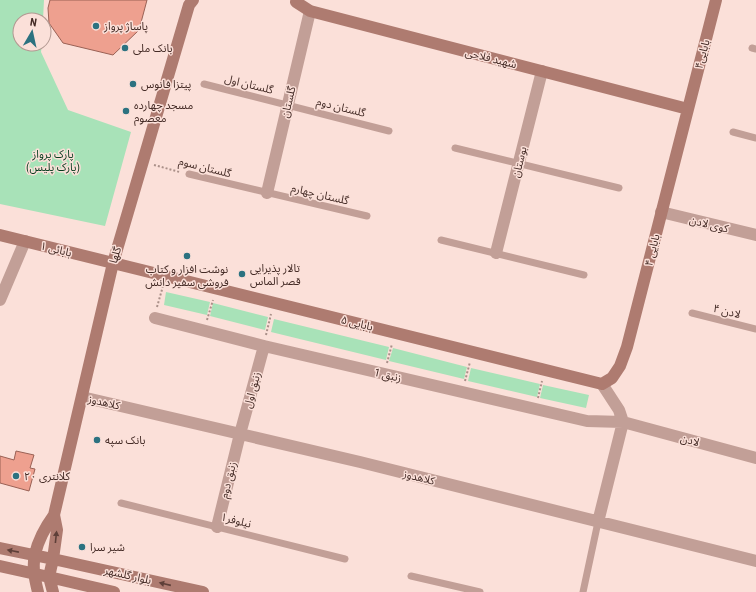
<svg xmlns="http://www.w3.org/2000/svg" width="756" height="592" font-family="'Roboto Condensed','Noto Sans Arabic',sans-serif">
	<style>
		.green { fill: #a8e2b8 }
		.building { fill: #eea08f; stroke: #9a6155 }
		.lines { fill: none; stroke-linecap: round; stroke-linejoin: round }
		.path { stroke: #aa9089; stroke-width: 2; stroke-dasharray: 2 2; stroke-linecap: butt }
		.lane { stroke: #c29f97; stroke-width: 7 }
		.street { stroke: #c29f97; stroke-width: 12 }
		.secondary { stroke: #ae7b70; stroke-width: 12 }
		.oneway { fill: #5e3f38 }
		.poi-dot { fill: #2c7280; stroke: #fbe0d9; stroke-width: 1.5 }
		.labels { text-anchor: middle; stroke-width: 3; stroke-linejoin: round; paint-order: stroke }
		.poi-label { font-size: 11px; fill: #442b26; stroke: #fbe0d9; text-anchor: start }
		.street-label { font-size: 11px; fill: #442b26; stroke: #fbe0d9 }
		.park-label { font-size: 11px; fill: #053b1d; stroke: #fbe0d9 }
	</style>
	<rect width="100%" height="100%" fill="#fbe0d9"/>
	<path class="green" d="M 0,0 L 44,0 L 43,20 L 20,20 L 20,44 L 42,44 L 41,52 L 68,110 L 131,132 L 105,226 L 0,204 Z
		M 166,292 L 210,302 L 207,315 L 164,305 Z
		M 213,303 L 268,317 L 265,330 L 210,316 Z
		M 274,319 L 389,347 L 386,360 L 271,332 Z
		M 393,348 L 467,367 L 464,379 L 389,361 Z
		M 471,368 L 540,384 L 537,397 L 468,381 Z
		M 543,385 L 589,395 L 586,408 L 540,398 Z"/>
	<path class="building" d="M 50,0 L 147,0 L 139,30 L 113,55 L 63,43 L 49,23 L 48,8 Z
		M 16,451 L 34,455 L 30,468 L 35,469 L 29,491 L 0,483 L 0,456 L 14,460 Z"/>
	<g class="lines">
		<path class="path" d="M 154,165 L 180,172
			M 157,307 L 163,286
			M 207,320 L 213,300
			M 266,335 L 271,314
			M 387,363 L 392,344
			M 465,381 L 470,362
			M 538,398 L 542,381"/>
		<path class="lane" d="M 752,48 L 756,49
			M 204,84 L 389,131
			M 733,132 L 756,138
			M 455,148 L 619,188
			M 189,174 L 367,216
			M 441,240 L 584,275
			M 692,313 L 756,329
			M 121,503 L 345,559
			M 411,576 L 480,592
			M 583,592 L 598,522"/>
		<path class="street" d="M 267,193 L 310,11
			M 661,212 L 756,235
			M 496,253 L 542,71
			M 0,300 L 25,241
			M 155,318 L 264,346 L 587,421 L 623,422 L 756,458
			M 82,397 L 360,462 L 756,561
			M 598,522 L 623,422 L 619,410 L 602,384
			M 217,527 L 240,434 L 264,346"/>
		<path class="secondary" d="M 296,2 L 310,11 L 688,109
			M 0,235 L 602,384 L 612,378 L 620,366 L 627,347 L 716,0
			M 0,548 L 53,559 L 203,592
			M 0,566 L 49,577 L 114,592
			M 38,592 C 35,580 32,567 35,554 C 38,541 46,526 54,515 L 113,263 L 189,5 L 193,0
			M 53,592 L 49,577 L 53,559 L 57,530 L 54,515"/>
	</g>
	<defs><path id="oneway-solid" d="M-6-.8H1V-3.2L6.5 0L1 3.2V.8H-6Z"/></defs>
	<g class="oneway">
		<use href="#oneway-solid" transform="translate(56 537) rotate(-84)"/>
		<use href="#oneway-solid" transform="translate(13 551) rotate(-169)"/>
		<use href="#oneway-solid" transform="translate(165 584) rotate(-167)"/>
	</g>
	<g class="poi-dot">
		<circle cx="96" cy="26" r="4"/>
		<circle cx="125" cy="48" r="4"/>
		<circle cx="133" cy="84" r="4"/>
		<circle cx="126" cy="111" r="4"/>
		<circle cx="187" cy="256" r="4"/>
		<circle cx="242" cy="274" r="4"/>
		<circle cx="97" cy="440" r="4"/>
		<circle cx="16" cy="476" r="4"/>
		<circle cx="82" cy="547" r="4"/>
	</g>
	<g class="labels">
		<g class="poi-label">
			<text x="104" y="30">پاساژ پرواز</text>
			<text x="133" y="52">بانک ملی</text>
			<text x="141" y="88">پیتزا فانوس</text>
			<text x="134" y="109">مسجد چهارده<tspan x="134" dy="13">معصوم</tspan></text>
			<text x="250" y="272">تالار پذیرایی<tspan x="250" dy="13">قصر الماس</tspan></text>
			<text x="187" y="273" text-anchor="middle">نوشت افزار و کتاب<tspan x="187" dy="13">فروشی سفیر دانش</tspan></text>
			<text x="105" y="444">بانک سپه</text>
			<text x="24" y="480">کلانتری ۲۰</text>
			<text x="90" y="551">شیر سرا</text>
		</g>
		<g class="street-label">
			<text transform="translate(702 54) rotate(-75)" y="4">بابایی۴</text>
			<text transform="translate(491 58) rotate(14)" y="4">شهید فلاحی</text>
			<text transform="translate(249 84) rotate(14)" y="4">گلستان اول</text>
			<text transform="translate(288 102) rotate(-77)" y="4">گلستان</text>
			<text transform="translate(341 107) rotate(14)" y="4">گلستان دوم</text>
			<text transform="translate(519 162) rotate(-76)" y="4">بوستان</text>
			<text transform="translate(205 167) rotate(14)" y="4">گلستان سوم</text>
			<text transform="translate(320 194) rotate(13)" y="4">گلستان چهارم</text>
			<text transform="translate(709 224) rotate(14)" y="4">کوی لادن</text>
			<text transform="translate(56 249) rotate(14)" y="4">بابائی ۱</text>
			<text transform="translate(652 250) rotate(-76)" y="4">بابایی ۴</text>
			<text transform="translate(115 255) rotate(-74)" y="4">گلها</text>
			<text transform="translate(727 311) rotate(14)" y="4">لادن ۴</text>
			<text transform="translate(357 323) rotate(14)" y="4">۵ بابایی</text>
			<text transform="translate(388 375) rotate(13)" y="4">زنبق 1</text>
			<text transform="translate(252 390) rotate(-75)" y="4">زنبق اول</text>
			<text transform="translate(104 402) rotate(13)" y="4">کلاهدوز</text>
			<text transform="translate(690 440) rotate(15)" y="4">لادن</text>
			<text transform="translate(419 477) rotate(14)" y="4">کلاهدوز</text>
			<text transform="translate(228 480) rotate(-76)" y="4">زنبق دوم</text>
			<text transform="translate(236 520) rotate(14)" y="4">نیلوفر۱</text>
			<text transform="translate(128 575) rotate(13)" y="4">بلوار گلشهر</text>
		</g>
		<g class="park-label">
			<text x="53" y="158">پارک پرواز<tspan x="53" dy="13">(پارک پلیس)</tspan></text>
		</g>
	</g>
	<g transform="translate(32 32) rotate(9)"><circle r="19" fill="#fbe0d9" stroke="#b29891"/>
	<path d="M0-3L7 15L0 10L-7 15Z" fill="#2c7280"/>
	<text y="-6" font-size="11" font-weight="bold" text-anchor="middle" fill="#442b26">N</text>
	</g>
</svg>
